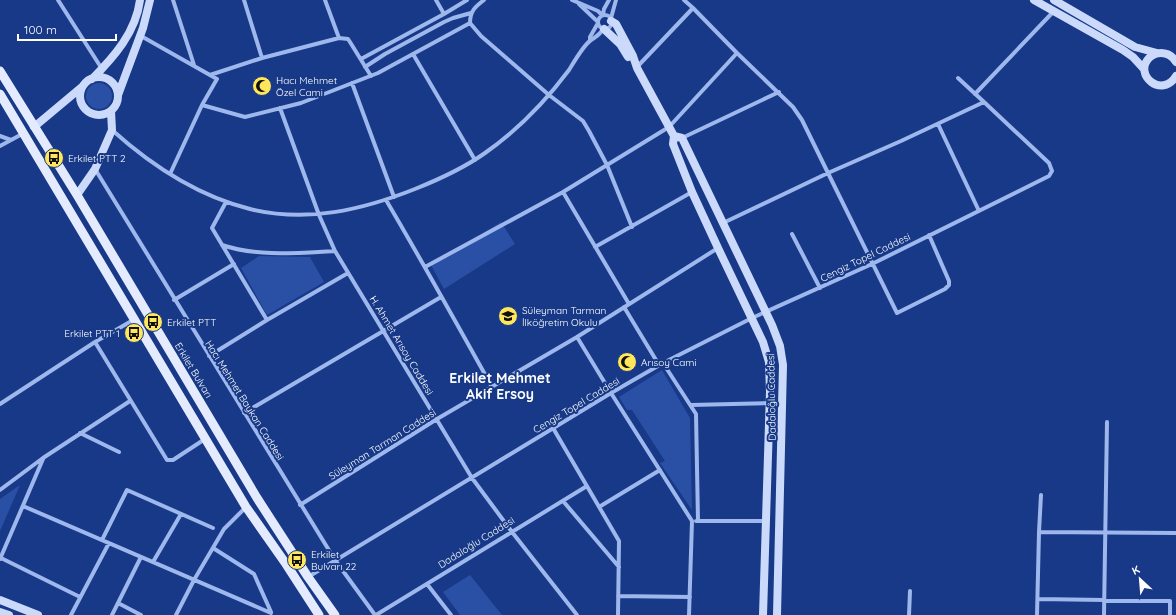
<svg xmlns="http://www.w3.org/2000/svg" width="1176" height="615" font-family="Quicksand,sans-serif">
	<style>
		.green { fill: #2a50a6 }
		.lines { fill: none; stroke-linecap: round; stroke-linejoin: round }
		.street { stroke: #9eb7ed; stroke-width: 4 }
		.secondary { stroke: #cbd9fa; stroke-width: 8 }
		.primary { stroke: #e4ebff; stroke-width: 9 }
		.labels { text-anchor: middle; stroke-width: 4; stroke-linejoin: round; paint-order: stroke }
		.poi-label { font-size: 10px; fill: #fff; stroke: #173987; text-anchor: start }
		.street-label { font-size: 10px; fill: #fff; stroke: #173987 }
		.district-label { font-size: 14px; font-weight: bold; fill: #fff; stroke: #173987 }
	</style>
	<rect width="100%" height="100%" fill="#173987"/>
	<path class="green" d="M86 96a13 13 0 1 1 26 0a13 13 0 1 1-26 0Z
		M 501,222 L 515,244 L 444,289 L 431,265 Z
		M 259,256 L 310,257 L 324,282 L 267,315 L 241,268 Z
		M 662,370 L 690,418 L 692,510 L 660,463 L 665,461 L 632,410 L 627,410 L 619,397 Z
		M 20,485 L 0,531 L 0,499 Z
		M 470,575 L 502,615 L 460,615 L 443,592 Z"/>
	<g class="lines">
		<path class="street" d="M 58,0 L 102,69
			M 173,0 L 194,65
			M 244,0 L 262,58
			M 436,0 L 444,14
			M 484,0 C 475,7 470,11 470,23 L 481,36 L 549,95 L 583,121 L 589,131 L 607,165 L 632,227
			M 572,0 L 598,11 L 602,15
			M 579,4 L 598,22
			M 693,8 L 737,53 L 793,107 L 802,120 L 828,173 L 901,141 L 984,102
			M 603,15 L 604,9 L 609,0
			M598 22a7 7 0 1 1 14 0a7 7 0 1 1-14 0Z
			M 611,18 L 616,0
			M 141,36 L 217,79 L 202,105 L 170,174
			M 339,38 L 348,39 L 350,42 L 371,76
			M 590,41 L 590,37 L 598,23
			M 413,54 L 475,160
			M 361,59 L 444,14 L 467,0
			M 365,67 L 385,54 L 444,22 L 453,18 L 471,13
			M 637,67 L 693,8 L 684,0
			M 210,75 L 262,58 L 339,38 L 325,0
			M 352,83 L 394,197
			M 975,94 L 1054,11
			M 202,105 L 245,117 L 301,103 L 378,73 L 470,23
			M 280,108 L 319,215 L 335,251 L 472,478 L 512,532 L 577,615
			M 938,124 L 979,211
			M 112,130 C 152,166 198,196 250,209 C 307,223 362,210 415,189 C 440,179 464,168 485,153 C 518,130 545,102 569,70 C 574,62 583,46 590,41 C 595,37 600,35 603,29
			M 0,136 L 11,140
			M 682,138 L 779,92
			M 0,146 L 24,133
			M 95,169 L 335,560 L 375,615
			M 563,192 L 629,304
			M 386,200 C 422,261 457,324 492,387
			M 226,202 L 212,228 L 267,320
			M 723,223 L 828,173 L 897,313 L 945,289 L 949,285 L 949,281 L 929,235
			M 792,234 L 820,288
			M 222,245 C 258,257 297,253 335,251
			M 595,247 L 692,192
			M 425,267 L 563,192 L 669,127 L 737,53
			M 174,300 L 234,264
			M 624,307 L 659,365
			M 577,337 L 611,393 L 692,521 L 689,615
			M 95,342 L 167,460 L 173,460 L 205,439
			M 209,356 L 267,320 L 348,273
			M 663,363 L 696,414 L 698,521
			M 0,404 L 95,342 L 135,319
			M 691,405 L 770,403
			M 244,413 L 441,297
			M 553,428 L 619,541 L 618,615
			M 80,433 L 119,452
			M 0,490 L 43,458 L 130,401
			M 563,501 L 619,567
			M 300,505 L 437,419 L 577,337 L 718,248
			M 23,506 L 271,613
			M 599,507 L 660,470
			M 696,521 L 765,521
			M 1039,532 L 1176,533
			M 102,540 L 127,490 L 213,528
			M 213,548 L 254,574 L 271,612
			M 1,558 L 80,597
			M 0,559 L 43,459
			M 153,562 L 181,514
			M 308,577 L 611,393 L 663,363 L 752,318 L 872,264 L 1049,176 L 1052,171 L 1049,163 L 984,102 L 958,78
			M 427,584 L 451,615
			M 618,596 L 690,597
			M 1038,599 L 1170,601 L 1170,615
			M 118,603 L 141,615
			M 71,615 L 109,543
			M 112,615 L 141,557
			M 176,615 L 194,580 L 224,529 L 246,507
			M 376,615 L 587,486
			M 909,615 L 910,591
			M 1037,615 L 1039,532 L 1041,495
			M 1104,615 L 1107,422"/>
		<path class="secondary" d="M 1034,0 L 1123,50 L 1133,57 L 1144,69
			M 1054,0 L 1135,47 L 1157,53
			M 611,21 L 616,24 L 633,56 L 637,68 L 674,136 L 673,144 L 692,192 L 718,248 L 763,342 L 769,362 L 770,392 L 763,615
			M 604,29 L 620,44 L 628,57
			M 1176,62 C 1173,57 1168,53 1161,53 C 1156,53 1152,55 1149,58 C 1133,75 1162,99 1176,76
			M80 96a19 19 0 1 1 38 0a19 19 0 1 1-38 0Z
			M 92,79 C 114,57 136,32 140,0
			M 118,95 L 143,28 L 150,0
			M 34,127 L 83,86
			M 674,136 L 682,138 L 772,325 L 780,346 L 783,365 L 777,615
			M 77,195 L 95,169 L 112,130 L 111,111
			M 0,600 L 38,615
			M 0,612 L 9,615"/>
		<path class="primary" d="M 0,71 L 77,195 L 257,498 L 308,577 L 335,615
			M 0,94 L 246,507 L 286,564 L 319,615"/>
	</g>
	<defs>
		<g id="mosque-disc" transform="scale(1)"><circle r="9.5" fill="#ffe65a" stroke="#173987"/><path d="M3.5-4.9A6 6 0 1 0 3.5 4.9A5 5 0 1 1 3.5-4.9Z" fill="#111"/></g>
		<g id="bus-disc" transform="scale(1)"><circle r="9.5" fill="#ffe65a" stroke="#173987"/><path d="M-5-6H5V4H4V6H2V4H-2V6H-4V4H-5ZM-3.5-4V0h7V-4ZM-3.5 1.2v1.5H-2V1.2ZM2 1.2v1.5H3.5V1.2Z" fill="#111"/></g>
		<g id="school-disc" transform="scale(1)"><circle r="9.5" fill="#ffe65a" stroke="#173987"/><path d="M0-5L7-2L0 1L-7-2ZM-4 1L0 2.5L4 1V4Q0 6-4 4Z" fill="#111"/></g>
	</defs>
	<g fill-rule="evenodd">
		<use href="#mosque-disc" x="262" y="86"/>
		<use href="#bus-disc" x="54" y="158"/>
		<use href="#school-disc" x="508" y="316"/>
		<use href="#bus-disc" x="153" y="322"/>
		<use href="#bus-disc" x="134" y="333"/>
		<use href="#mosque-disc" x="627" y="362"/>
		<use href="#bus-disc" x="297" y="560"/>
	</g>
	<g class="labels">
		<g class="poi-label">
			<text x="276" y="84">Hacı Mehmet<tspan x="276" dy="12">Özel Cami</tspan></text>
			<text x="68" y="162">Erkilet PTT 2</text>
			<text x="522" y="314">Süleyman Tarman<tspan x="522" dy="12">İlköğretim Okulu</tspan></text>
			<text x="167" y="326">Erkilet PTT</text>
			<text x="120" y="337" text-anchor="end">Erkilet PTT 1</text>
			<text x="641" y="366">Arısoy Cami</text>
			<text x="311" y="558">Erkilet<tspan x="311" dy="12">Bulvarı 22</tspan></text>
		</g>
		<g class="street-label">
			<text transform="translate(865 257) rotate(-26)" y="4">Cengiz Topel Caddesi</text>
			<text transform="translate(402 345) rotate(59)" y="4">H. Ahmet Arısoy Caddesi</text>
			<text transform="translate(194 370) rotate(59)" y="4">Erkilet Bulvarı</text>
			<text transform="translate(771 397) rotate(-91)" y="4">Dadaloğlu Caddesi</text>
			<text transform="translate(245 400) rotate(58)" y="4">Hacı Mehmet Baykan Caddesi</text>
			<text transform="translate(576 405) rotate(-31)" y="4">Cengiz Topel Caddesi</text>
			<text transform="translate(382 444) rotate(-32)" y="4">Süleyman Tarman Caddesi</text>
			<text transform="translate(476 542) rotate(-32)" y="4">Dadaloğlu Caddesi</text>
		</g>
		<g class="district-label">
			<text x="500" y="383">Erkilet Mehmet<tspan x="500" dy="16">Akif Ersoy</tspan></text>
		</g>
	</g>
	<g transform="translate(1140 579) rotate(334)" stroke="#173987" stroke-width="3" paint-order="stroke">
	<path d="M0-3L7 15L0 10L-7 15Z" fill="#ffffff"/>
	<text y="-6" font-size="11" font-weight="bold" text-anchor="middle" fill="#ffffff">K</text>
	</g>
	<path d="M18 34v6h98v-6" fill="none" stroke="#ffffff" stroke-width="2"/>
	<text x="24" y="34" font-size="12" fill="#ffffff" stroke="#173987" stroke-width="3" paint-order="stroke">100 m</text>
</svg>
